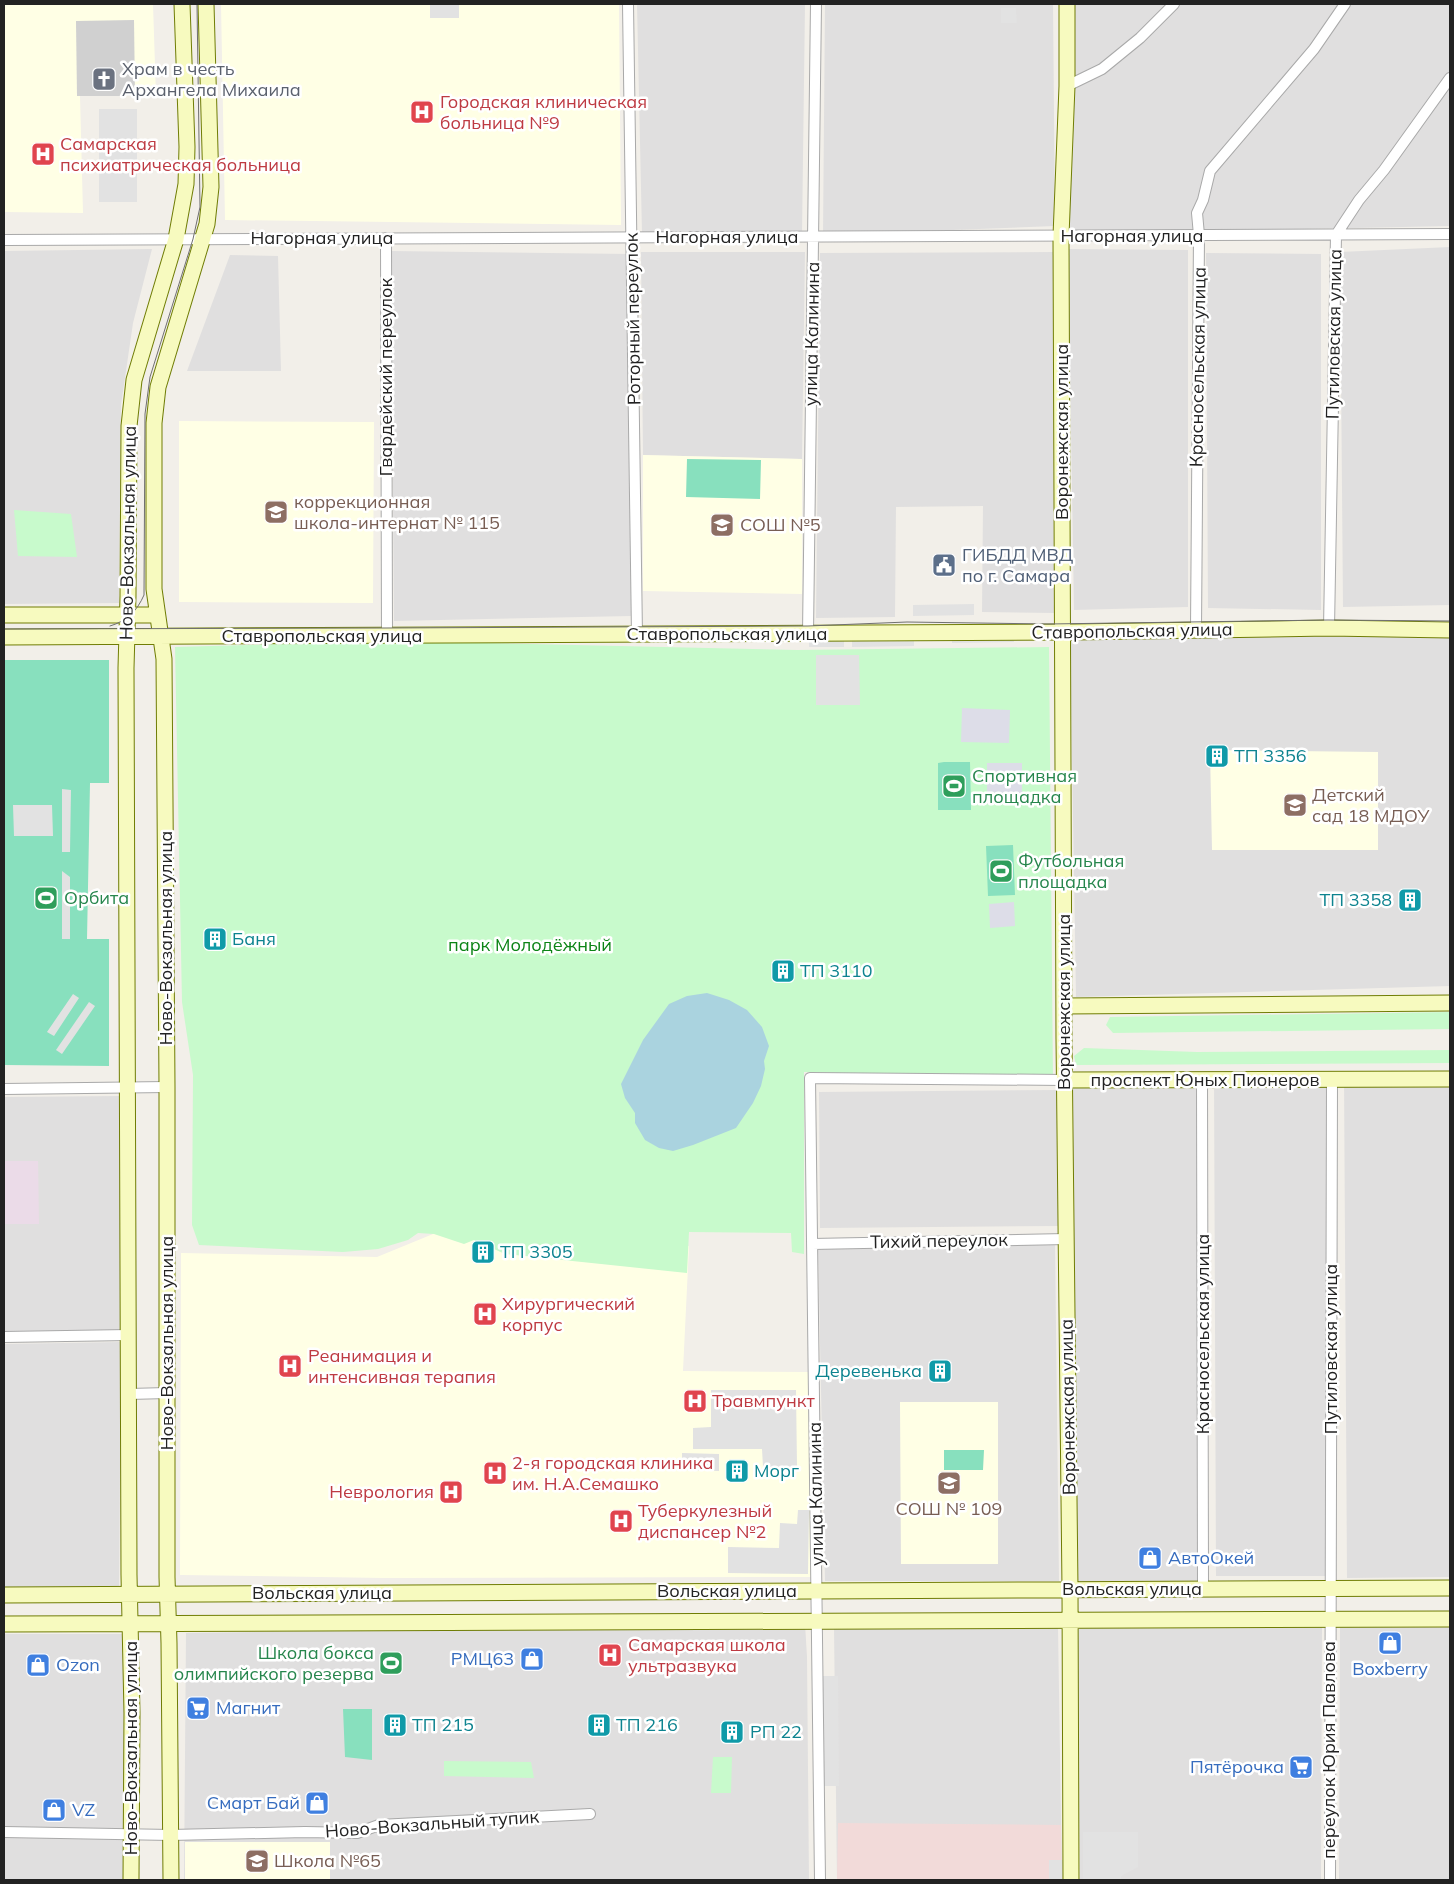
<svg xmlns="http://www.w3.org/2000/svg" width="1454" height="1884" font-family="Mulish,sans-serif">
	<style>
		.residential { fill: #e0dfdf }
		.commercial { fill: #f2dad9 }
		.industrial { fill: #ebdbe8 }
		.education { fill: #ffffe5 }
		.religious { fill: #d0d0d0 }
		.park { fill: #c8facc }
		.pitch { fill: #88e0be }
		.parking { fill: #e2e2e2 }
		.plaza { fill: #dddde8 }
		.water { fill: #aad3df }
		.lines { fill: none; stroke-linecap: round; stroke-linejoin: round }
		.street-casing { stroke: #a9a9a9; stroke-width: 12 }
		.secondary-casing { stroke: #707d05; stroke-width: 17 }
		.street { stroke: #fff; stroke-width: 10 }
		.secondary { stroke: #f7fabf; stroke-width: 15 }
		.tram { stroke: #707070; stroke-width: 1 }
		.labels { text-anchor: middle; stroke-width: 5; stroke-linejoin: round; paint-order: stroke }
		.worship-label { font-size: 18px; fill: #5b616d; stroke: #fff; text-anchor: start }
		.health-label { font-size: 18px; fill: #be3a42; stroke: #fff; text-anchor: start }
		.street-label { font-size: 18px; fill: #222; stroke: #fff }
		.education-label { font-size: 18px; fill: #785e54; stroke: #fff; text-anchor: start }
		.service-label { font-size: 18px; fill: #4e5e75; stroke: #fff; text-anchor: start }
		.culture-label { font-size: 18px; fill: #0d838f; stroke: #fff; text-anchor: start }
		.leisure-label { font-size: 18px; fill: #27864d; stroke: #fff; text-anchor: start }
		.park-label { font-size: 18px; fill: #0c8416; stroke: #fff }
		.shop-label { font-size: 18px; fill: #366cbe; stroke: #fff; text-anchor: start }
	</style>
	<rect width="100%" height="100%" fill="#f2efe9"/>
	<path class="residential" d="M 637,4 L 805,4 L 802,234 L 642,234 Z
		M 825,4 L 1053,4 L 1055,226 L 823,235 Z
		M 1061,4 L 1450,4 L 1450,226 L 1062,234 Z
		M 1450,247 L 1450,605 L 1343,607 L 1340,252 Z
		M 152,249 L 133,323 L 121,405 L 119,603 L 4,604 L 4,251 Z
		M 1068,249 L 1188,250 L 1188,607 L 1074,610 Z
		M 391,251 L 630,254 L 634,369 L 631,616 L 394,621 Z
		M 641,252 L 805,252 L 802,459 L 643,455 Z
		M 1053,252 L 1054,613 L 982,612 L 983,506 L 896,507 L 895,617 L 816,618 L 820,253 Z
		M 1206,253 L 1321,254 L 1321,610 L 1208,608 Z
		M 230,255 L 278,256 L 281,371 L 187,371 Z
		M 1450,632 L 1450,986 L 1076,997 L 1070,634 Z
		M 1328,1074 L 1330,1576 L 1216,1576 L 1214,1075 Z
		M 1344,1075 L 1450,1077 L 1450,1577 L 1347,1578 Z
		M 1072,1078 L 1199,1079 L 1198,1583 L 1076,1582 Z
		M 1059,1090 L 1060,1226 L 820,1228 L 819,1092 Z
		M 120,1096 L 120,1330 L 4,1332 L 4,1097 Z
		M 1055,1243 L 1059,1581 L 825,1581 L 818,1247 Z
		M 121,1342 L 119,1590 L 4,1589 L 4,1344 Z
		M 805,1624 L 807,1657 L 809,1880 L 184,1880 L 186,1633 Z
		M 1450,1625 L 1450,1880 L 1339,1880 L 1340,1626 Z
		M 1322,1626 L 1321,1880 L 1080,1880 L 1076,1627 Z
		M 834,1627 L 1058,1627 L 1062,1880 L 837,1880 Z
		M 4,1634 L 127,1634 L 126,1880 L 4,1880 Z"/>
	<path class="commercial" d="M 838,1823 L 1061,1825 L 1062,1880 L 837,1880 Z"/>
	<path class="industrial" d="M 4,1161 L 38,1161 L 39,1224 L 4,1224 Z"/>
	<path class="education" d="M 4,4 L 153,4 L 156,96 L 80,96 L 83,213 L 4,212 Z
		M 221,4 L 619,4 L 621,225 L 225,220 Z
		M 179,421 L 374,422 L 373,603 L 179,602 Z
		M 643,455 L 802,459 L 802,594 L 643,591 Z
		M 1210,750 L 1378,752 L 1378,850 L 1212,850 Z
		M 433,1234 L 689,1246 L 683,1371 L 808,1372 L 811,1577 L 384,1578 L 180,1575 L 181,1253 L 377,1257 Z
		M 900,1402 L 998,1402 L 998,1564 L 901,1564 Z
		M 185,1842 L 330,1842 L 330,1880 L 185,1880 Z"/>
	<path class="religious" d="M 134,20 L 135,96 L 77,96 L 76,21 Z"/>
	<path class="park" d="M 14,510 L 71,514 L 77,557 L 18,556 Z
		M 392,641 L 797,650 L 1049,647 L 1053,1079 L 804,1072 L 804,1254 L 792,1252 L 791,1233 L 689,1232 L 687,1273 L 505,1254 L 474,1240 L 464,1244 L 434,1234 L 418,1233 L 408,1240 L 378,1249 L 343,1252 L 199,1245 L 192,1225 L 193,1075 L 182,1002 L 175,647 Z
		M 1450,1012 L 1450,1029 L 1113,1033 L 1106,1025 L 1110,1017 Z
		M 1084,1048 L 1197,1052 L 1450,1050 L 1450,1063 L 1076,1065 L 1074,1056 Z
		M 713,1757 L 732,1757 L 731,1793 L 711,1793 Z
		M 444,1761 L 531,1762 L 534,1778 L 444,1776 Z"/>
	<path class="pitch" d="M 687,459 L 761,460 L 760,499 L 686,497 Z
		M 4,660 L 109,660 L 109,783 L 90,783 L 87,939 L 109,939 L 109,1066 L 4,1065 Z
		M 944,762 L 970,762 L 971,810 L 938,810 L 938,763 Z
		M 1013,845 L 1015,895 L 988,896 L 986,846 Z
		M 944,1450 L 984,1450 L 983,1470 L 944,1470 Z
		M 343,1709 L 372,1709 L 372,1760 L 345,1757 Z"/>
	<path class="parking" d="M 430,4 L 459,4 L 459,18 L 430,18 Z
		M 1001,8 L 1016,8 L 1017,23 L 1001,23 Z
		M 99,109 L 137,109 L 137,202 L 99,202 Z
		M 974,604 L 974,615 L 913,616 L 913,605 Z
		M 1013,637 L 1014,642 L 952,643 L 952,638 Z
		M 914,639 L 914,646 L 852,647 L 852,640 Z
		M 844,640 L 844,647 L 809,647 L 809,641 Z
		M 816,655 L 859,655 L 860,705 L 816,705 Z
		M 62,789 L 71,790 L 70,852 L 62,852 Z
		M 13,805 L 52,805 L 53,836 L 14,836 Z
		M 62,871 L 70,877 L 70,939 L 62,939 Z
		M 73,994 L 79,998 L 54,1036 L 47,1032 Z
		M 89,1002 L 95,1006 L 62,1054 L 56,1050 Z
		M 711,1390 L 796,1390 L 797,1467 L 763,1467 L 762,1449 L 693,1449 L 693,1428 L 711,1427 Z
		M 682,1453 L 719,1454 L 719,1471 L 682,1470 Z
		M 798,1510 L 809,1510 L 808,1574 L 728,1573 L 728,1547 L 779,1548 L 780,1523 L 797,1524 Z
		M 822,1676 L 838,1676 L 839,1786 L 824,1786 Z
		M 1083,1832 L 1138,1832 L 1138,1867 L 1121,1876 L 1121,1880 L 1083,1880 Z
		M 1049,1860 L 1066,1860 L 1066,1880 L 1049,1880 Z"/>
	<path class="plaza" d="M 962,708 L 1010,710 L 1009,743 L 961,742 Z
		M 987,763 L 1022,763 L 1022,804 L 987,804 Z
		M 1014,902 L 1015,926 L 990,928 L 989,904 Z"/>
	<path class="water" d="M 707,993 L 729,1000 L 747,1010 L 762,1027 L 769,1046 L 764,1061 L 765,1069 L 761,1086 L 753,1103 L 736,1128 L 693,1145 L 673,1151 L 659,1148 L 645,1140 L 635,1123 L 635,1113 L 625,1098 L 621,1084 L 643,1040 L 669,1004 L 687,996 Z"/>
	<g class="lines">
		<g class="street-casing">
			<path id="street" d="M 628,4 L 637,635
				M 1067,86 L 1102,69 L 1140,38 L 1174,4
				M 386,238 L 387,636
				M 4,240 L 1450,234
				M 1329,628 L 1336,235 L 1359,200 L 1384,170 L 1450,78
				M 1196,630 L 1199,235 L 1197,213 L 1203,200 L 1210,171 L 1314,49 L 1345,4
				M 808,634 L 816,4
				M 1202,1080 L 1203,1589
				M 4,1089 L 167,1087
				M 812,1244 L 1066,1239
				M 4,1337 L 128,1335
				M 129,1394 L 167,1393
				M 4,1832 L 171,1835 L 305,1832 L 357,1833 L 379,1825 L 590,1814
				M 820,1880 L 810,1078 L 1064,1080
				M 1330,1880 L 1332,1079"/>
		</g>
		<g class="secondary-casing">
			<path id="secondary" d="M 1067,4 L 1067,86 L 1061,236 L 1064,1039 L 1070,1589 L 1071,1880
				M 4,615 L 157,615
				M 4,637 L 1073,632 L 1329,628 L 1450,630
				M 1064,1006 L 1450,1003
				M 1064,1080 L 1450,1079
				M 4,1595 L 1450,1588
				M 4,1624 L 1450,1619
				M 131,1880 L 132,1713 L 129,1575 L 126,668 L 128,596 L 129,426 L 134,380 L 176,239 L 186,184 L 187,147 L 182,4
				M 171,1880 L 169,1643 L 167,1577 L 167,1087 L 164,659 L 154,589 L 154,423 L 158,387 L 207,224 L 211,187 L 206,4"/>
		</g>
		<use href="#street" class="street"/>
		<use href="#secondary" class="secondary"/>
		<path class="tram" d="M 110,626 C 127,621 137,611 144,595 L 145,414 L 150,377 L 193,239 L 200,207 L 197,4
			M 4,629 L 386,628 L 808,626 L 907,622 L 1048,624 L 1328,620 L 1450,621"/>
	</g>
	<defs>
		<g id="church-square" transform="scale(1.25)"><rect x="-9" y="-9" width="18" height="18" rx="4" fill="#6b7280" stroke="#fff"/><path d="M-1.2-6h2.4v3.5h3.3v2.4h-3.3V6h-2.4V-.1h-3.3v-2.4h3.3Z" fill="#fff"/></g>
		<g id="hospital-square" transform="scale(1.25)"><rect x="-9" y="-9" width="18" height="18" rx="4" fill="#e0444e" stroke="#fff"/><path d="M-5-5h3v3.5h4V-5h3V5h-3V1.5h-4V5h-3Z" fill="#fff"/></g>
		<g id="school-square" transform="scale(1.25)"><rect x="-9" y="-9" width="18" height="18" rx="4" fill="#8d6e63" stroke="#fff"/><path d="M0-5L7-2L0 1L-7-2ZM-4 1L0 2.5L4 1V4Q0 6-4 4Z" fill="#fff"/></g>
		<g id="civic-square" transform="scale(1.25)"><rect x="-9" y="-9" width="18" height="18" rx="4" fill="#5c6f8a" stroke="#fff"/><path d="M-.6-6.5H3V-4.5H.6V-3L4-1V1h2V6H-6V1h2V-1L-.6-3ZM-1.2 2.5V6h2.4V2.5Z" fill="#fff"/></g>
		<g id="building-square" transform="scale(1.25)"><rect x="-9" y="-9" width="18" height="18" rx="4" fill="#0f9aa8" stroke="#fff"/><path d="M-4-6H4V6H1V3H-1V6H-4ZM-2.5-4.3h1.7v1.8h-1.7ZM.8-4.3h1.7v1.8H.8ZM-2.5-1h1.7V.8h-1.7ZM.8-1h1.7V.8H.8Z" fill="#fff"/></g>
		<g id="stadium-square" transform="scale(1.25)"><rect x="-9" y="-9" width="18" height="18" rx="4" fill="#2e9e5b" stroke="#fff"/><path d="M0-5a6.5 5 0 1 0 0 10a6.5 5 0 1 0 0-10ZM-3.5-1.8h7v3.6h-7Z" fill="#fff"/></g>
		<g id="shop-square" transform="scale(1.25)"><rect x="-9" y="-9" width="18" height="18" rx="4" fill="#3f7fe0" stroke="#fff"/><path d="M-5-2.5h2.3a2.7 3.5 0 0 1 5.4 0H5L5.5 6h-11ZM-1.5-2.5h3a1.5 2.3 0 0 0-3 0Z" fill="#fff"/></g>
		<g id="supermarket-square" transform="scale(1.25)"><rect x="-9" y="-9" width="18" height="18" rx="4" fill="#3f7fe0" stroke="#fff"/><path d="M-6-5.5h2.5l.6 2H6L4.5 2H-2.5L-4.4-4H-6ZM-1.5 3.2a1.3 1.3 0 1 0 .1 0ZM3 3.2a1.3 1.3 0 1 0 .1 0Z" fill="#fff"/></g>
	</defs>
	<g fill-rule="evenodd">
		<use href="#church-square" x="104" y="79"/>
		<use href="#hospital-square" x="422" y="112"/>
		<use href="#hospital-square" x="43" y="154"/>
		<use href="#school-square" x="276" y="512"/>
		<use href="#school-square" x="722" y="525"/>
		<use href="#civic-square" x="944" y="565"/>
		<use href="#building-square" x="1217" y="756"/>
		<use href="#stadium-square" x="954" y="786"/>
		<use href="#school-square" x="1295" y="805"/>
		<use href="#stadium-square" x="1001" y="871"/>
		<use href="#stadium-square" x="46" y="898"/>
		<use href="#building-square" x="1410" y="900"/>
		<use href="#building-square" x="215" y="939"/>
		<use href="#building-square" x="783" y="971"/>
		<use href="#building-square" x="483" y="1252"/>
		<use href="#hospital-square" x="485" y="1314"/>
		<use href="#hospital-square" x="290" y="1366"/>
		<use href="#building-square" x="940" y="1371"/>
		<use href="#hospital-square" x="695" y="1401"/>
		<use href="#building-square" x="737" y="1471"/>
		<use href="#hospital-square" x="495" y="1473"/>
		<use href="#school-square" x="949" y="1483"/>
		<use href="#hospital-square" x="451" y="1492"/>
		<use href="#hospital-square" x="621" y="1521"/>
		<use href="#shop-square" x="1150" y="1558"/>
		<use href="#shop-square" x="1390" y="1643"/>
		<use href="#hospital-square" x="610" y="1655"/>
		<use href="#shop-square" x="532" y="1659"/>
		<use href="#stadium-square" x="391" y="1663"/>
		<use href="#shop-square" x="38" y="1665"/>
		<use href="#supermarket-square" x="198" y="1708"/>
		<use href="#building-square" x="395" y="1725"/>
		<use href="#building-square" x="599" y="1725"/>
		<use href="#building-square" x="732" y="1732"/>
		<use href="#supermarket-square" x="1301" y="1767"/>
		<use href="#shop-square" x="317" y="1803"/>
		<use href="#shop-square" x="54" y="1810"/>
		<use href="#school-square" x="257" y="1861"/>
	</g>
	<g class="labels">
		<g class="worship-label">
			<text x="122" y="75">Храм в честь<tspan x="122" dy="21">Архангела Михаила</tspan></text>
		</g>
		<g class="health-label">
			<text x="440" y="108">Городская клиническая<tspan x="440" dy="21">больница №9</tspan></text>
			<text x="60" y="150">Самарская<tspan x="60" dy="21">психиатрическая больница</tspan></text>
			<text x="502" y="1310">Хирургический<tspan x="502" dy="21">корпус</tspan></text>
			<text x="308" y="1362">Реанимация и<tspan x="308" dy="21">интенсивная терапия</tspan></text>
			<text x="712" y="1407">Травмпункт</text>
			<text x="512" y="1469">2-я городская клиника<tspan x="512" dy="21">им. Н.А.Семашко</tspan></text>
			<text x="434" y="1498" text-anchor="end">Неврология</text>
			<text x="638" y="1517">Туберкулезный<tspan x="638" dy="21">диспансер №2</tspan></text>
			<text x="628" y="1651">Самарская школа<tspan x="628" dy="21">ультразвука</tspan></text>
		</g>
		<g class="street-label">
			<text x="1132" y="242">Нагорная улица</text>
			<text x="727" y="243">Нагорная улица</text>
			<text x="322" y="244">Нагорная улица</text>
			<text transform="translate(633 319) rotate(-91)" y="6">Роторный переулок</text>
			<text transform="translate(812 334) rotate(-89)" y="6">улица Калинина</text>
			<text transform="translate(1334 334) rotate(-89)" y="6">Путиловская улица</text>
			<text transform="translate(1198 367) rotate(-89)" y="6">Красносельская улица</text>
			<text transform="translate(386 377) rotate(-90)" y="6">Гвардейский переулок</text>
			<text transform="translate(1062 432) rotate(-90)" y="6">Воронежская улица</text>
			<text transform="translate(128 533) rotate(-89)" y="6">Ново-Вокзальная улица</text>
			<text transform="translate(1132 631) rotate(-1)" y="6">Ставропольская улица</text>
			<text x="727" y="640">Ставропольская улица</text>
			<text x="322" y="642">Ставропольская улица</text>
			<text transform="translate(166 938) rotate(-90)" y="6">Ново-Вокзальная улица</text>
			<text transform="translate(1064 1002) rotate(-90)" y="6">Воронежская улица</text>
			<text x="1205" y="1086">проспект Юных Пионеров</text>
			<text transform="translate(939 1241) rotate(-1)" y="6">Тихий переулок</text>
			<text transform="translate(1203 1334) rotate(-90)" y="6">Красносельская улица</text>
			<text transform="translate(167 1343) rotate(-90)" y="6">Ново-Вокзальная улица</text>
			<text transform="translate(1331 1349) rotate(-90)" y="6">Путиловская улица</text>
			<text transform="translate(1068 1407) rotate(-91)" y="6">Воронежская улица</text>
			<text transform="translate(816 1494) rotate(-91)" y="6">улица Калинина</text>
			<text x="1132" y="1595">Вольская улица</text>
			<text x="727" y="1597">Вольская улица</text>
			<text x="322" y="1599">Вольская улица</text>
			<text transform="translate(131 1748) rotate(-90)" y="6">Ново-Вокзальная улица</text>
			<text transform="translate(1329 1750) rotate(-90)" y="6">переулок Юрия Павлова</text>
			<text transform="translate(432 1824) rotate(-4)" y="6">Ново-Вокзальный тупик</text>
		</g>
		<g class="education-label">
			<text x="294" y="508">коррекционная<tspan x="294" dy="21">школа-интернат № 115</tspan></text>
			<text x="740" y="531">СОШ №5</text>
			<text x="1312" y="801">Детский<tspan x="1312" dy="21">сад 18 МДОУ</tspan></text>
			<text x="949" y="1515" text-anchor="middle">СОШ № 109</text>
			<text x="274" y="1867">Школа №65</text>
		</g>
		<g class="service-label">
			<text x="962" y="561">ГИБДД МВД<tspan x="962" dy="21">по г. Самара</tspan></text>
		</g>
		<g class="culture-label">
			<text x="1234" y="762">ТП 3356</text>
			<text x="1392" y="906" text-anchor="end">ТП 3358</text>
			<text x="232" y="945">Баня</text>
			<text x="800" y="977">ТП 3110</text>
			<text x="500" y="1258">ТП 3305</text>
			<text x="922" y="1377" text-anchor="end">Деревенька</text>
			<text x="754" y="1477">Морг</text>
			<text x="412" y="1731">ТП 215</text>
			<text x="616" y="1731">ТП 216</text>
			<text x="750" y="1738">РП 22</text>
		</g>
		<g class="leisure-label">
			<text x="972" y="782">Спортивная<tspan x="972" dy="21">площадка</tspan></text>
			<text x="1018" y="867">Футбольная<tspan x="1018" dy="21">площадка</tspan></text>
			<text x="64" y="904">Орбита</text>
			<text x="374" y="1659" text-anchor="end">Школа бокса<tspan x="374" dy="21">олимпийского резерва</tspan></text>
		</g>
		<g class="park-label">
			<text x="530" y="951">парк Молодёжный</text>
		</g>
		<g class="shop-label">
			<text x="1168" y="1564">АвтоОкей</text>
			<text x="514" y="1665" text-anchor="end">РМЦ63</text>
			<text x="56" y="1671">Ozon</text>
			<text x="1390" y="1675" text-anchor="middle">Boxberry</text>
			<text x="216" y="1714">Магнит</text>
			<text x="1284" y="1773" text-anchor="end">Пятёрочка</text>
			<text x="300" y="1809" text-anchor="end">Смарт Бай</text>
			<text x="72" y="1816">VZ</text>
		</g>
	</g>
	<rect width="1454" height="1884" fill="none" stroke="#222222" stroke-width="10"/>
</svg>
